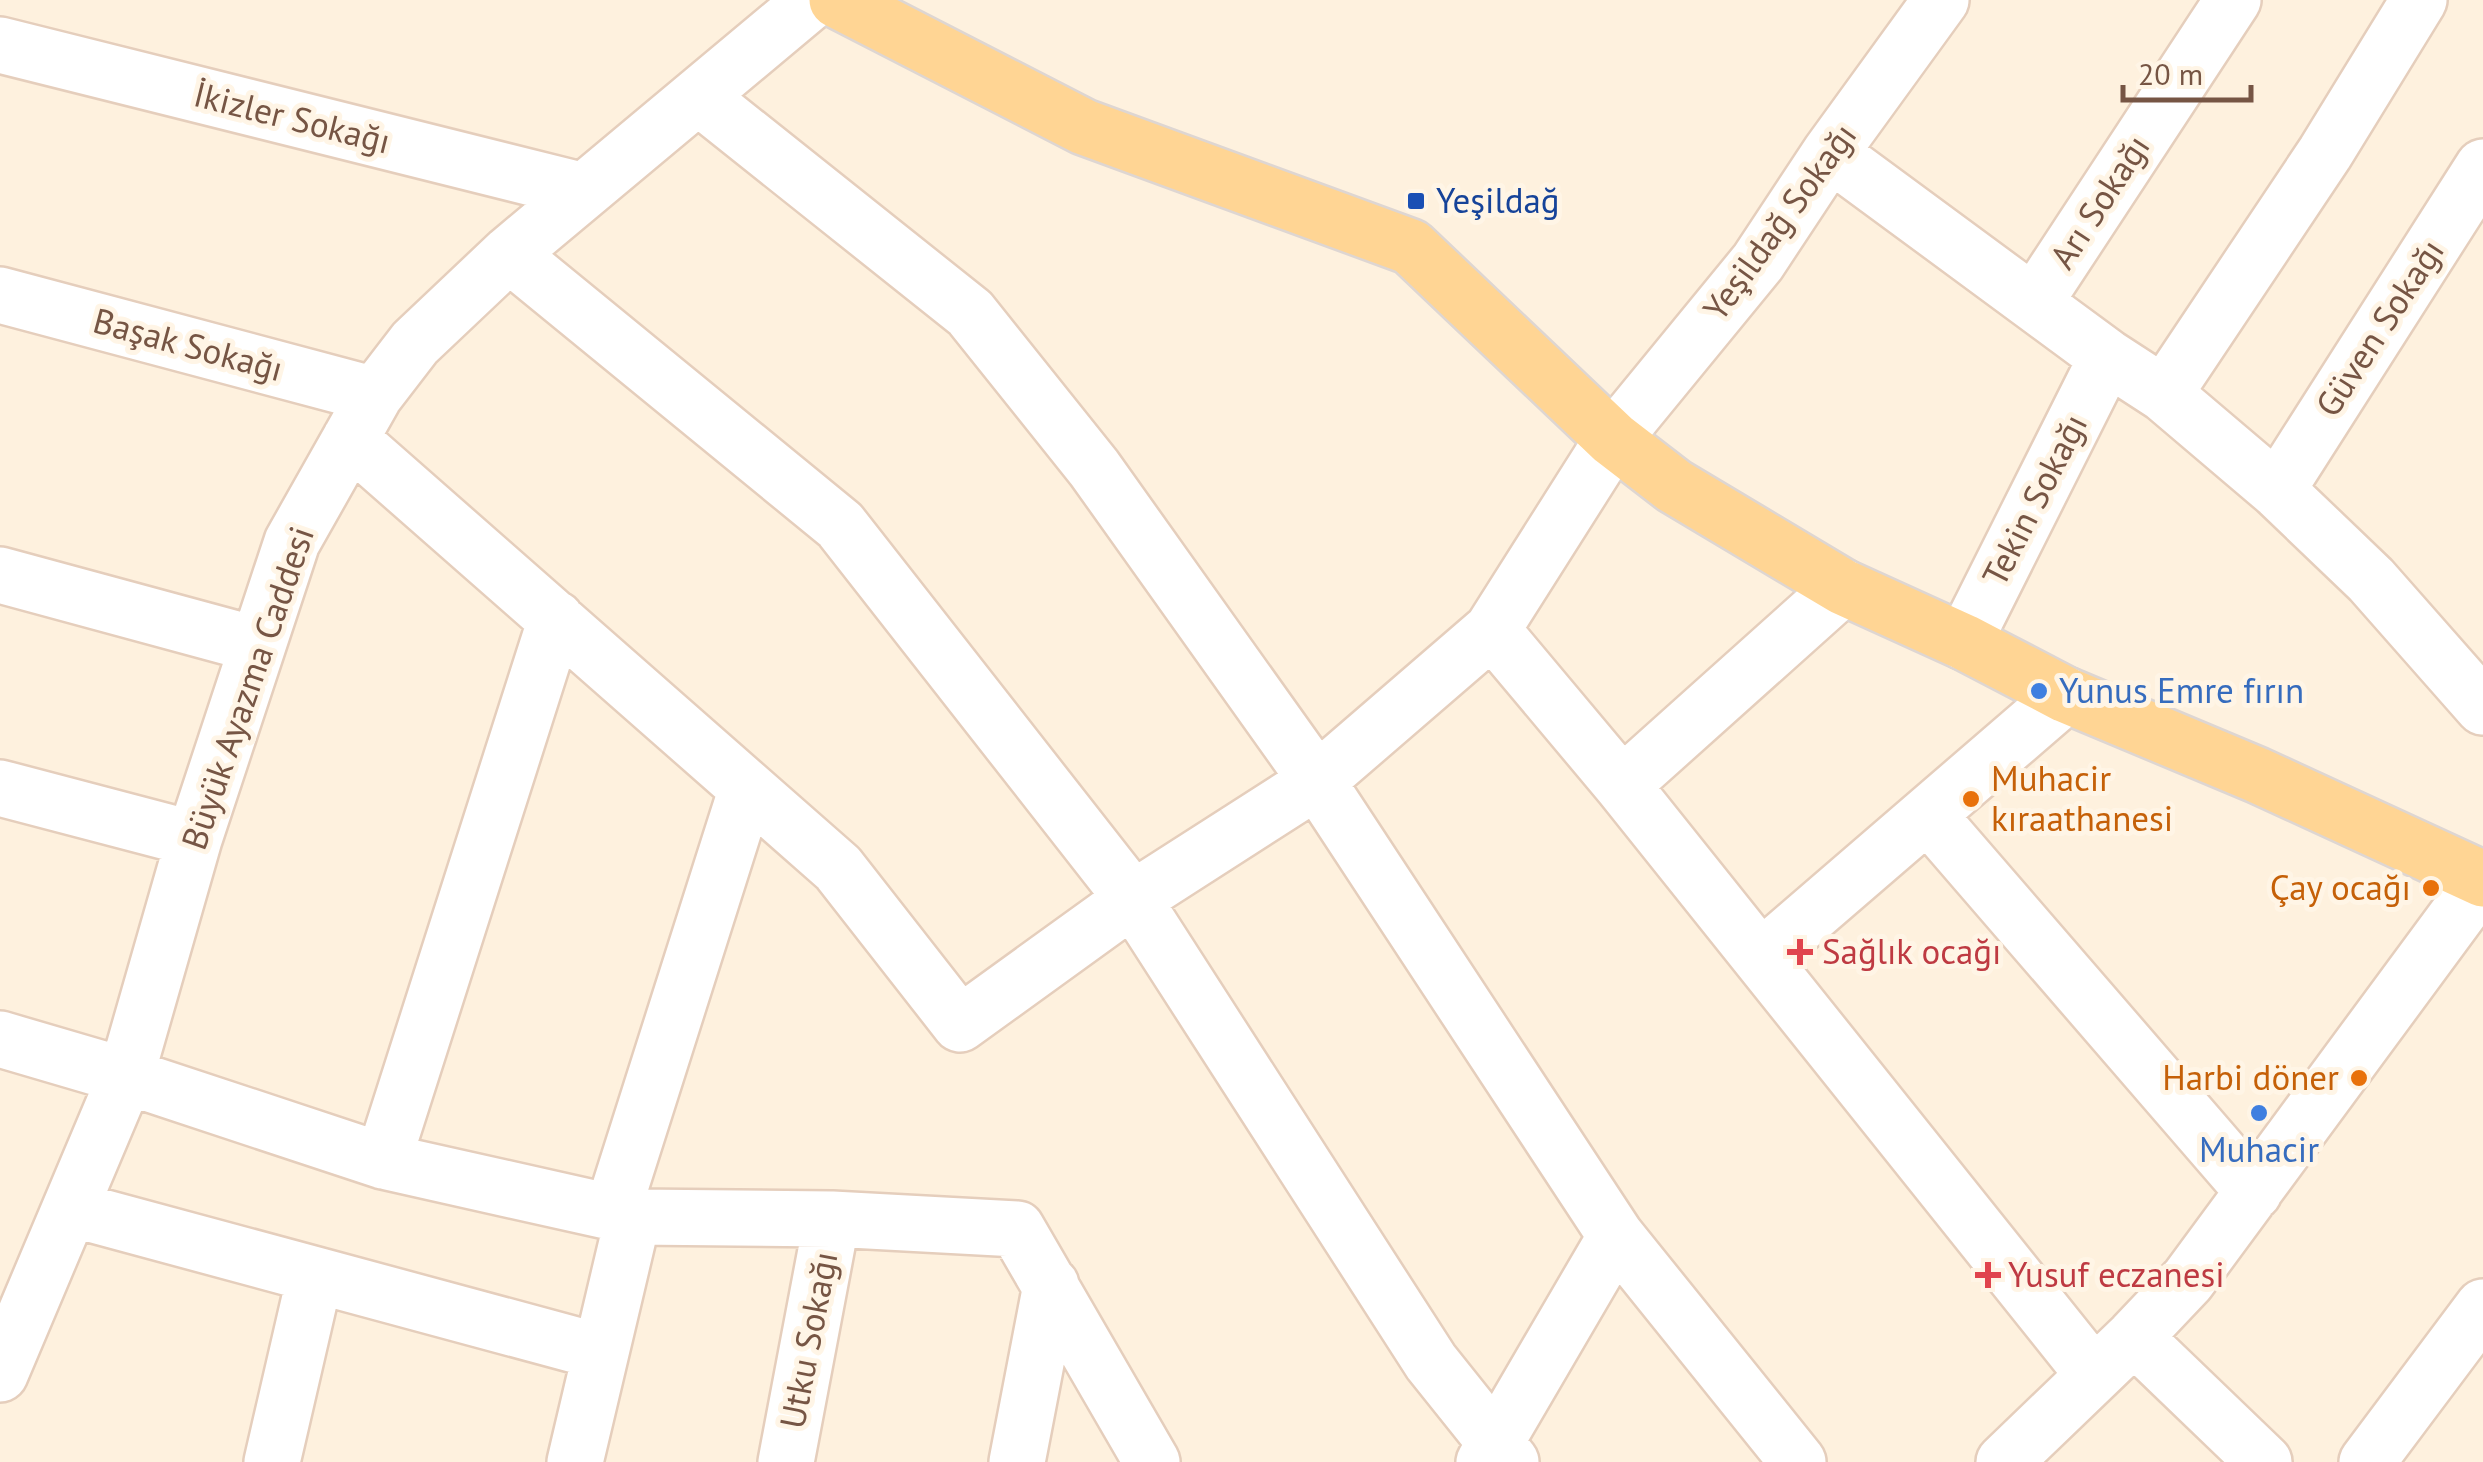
<svg xmlns="http://www.w3.org/2000/svg" width="2483" height="1462" font-family="'PT Sans',sans-serif">
	<style>
		.lines { fill: none; stroke-linecap: round; stroke-linejoin: round }
		.minor-casing { stroke: #e5cebc; stroke-width: 60 }
		.major-casing { stroke: #ded6d2; stroke-width: 60 }
		.minor { stroke: #fff; stroke-width: 55 }
		.major { stroke: #ffd594; stroke-width: 55 }
		.transit-dot { fill: #1a4fb4; stroke: #fff5e6; stroke-width: 4 }
		.shop-dot { fill: #3f7fe0; stroke: #fff5e6; stroke-width: 4 }
		.food-dot { fill: #e8710a; stroke: #fff5e6; stroke-width: 4 }
		.health-dot { fill: #e0444e; stroke: #fff5e6; stroke-width: 4 }
		.labels { text-anchor: middle; stroke-width: 10; stroke-linejoin: round; paint-order: stroke }
		.street-label { font-size: 35px; fill: #765544; stroke: #fff5e6 }
		.transit-label { font-size: 35px; fill: #164399; stroke: #fff5e6; text-anchor: start }
		.shop-label { font-size: 35px; fill: #366cbe; stroke: #fff5e6; text-anchor: start }
		.food-label { font-size: 35px; fill: #c56008; stroke: #fff5e6; text-anchor: end }
		.health-label { font-size: 35px; fill: #be3a42; stroke: #fff5e6; text-anchor: start }
	</style>
	<rect width="100%" height="100%" fill="#fef1de"/>
	<g class="lines">
		<g class="minor-casing">
			<path id="minor" d="M 0,45 L 584,191
				M 699,97 L 970,313 L 1094,468 L 1317,781 L 1616,1236 L 1798,1462
				M 1830,153 L 2107,357 L 2164,394 L 2277,490 L 2371,580 L 2483,707
				M 509,254 L 840,525 L 1133,899 L 1431,1362 L 1511,1462
				M 0,295 L 375,395
				M 2034,303 L 2233,0
				M 2164,394 L 2325,153 L 2419,0
				M 350,439 L 838,868 L 960,1024 L 1133,899 L 1317,781 L 1492,630 L 1622,785 L 2094,1375
				M 2277,490 L 2483,167
				M 0,575 L 258,645
				M 1492,630 L 1613,439 L 1758,262 L 1830,153 L 1941,0
				M 1964,642 L 2107,357
				M 1622,785 L 1843,587
				M 0,788 L 194,839
				M 1928,815 L 2254,1192
				M 1761,958 L 2066,695
				M 0,1039 L 126,1076 L 383,1161 L 633,1217 L 832,1219 L 1017,1229 L 1152,1462
				M 383,1161 L 556,619
				M 72,1209 L 601,1352
				M 612,1213 L 747,788
				M 2134,1337 L 2264,1462
				M 0,1374 L 126,1076 L 194,839 L 292,542 L 375,395 L 415,343 L 509,254 L 813,0
				M 272,1462 L 315,1276
				M 575,1462 L 633,1217
				M 786,1462 L 832,1219
				M 1017,1462 L 1051,1285
				M 1484,1462 L 1616,1236
				M 2004,1462 L 2134,1337 L 2188,1280 L 2483,880
				M 2367,1462 L 2483,1307"/>
		</g>
		<g class="major-casing">
			<path id="major" d="M 837,0 L 1084,127 L 1411,247 L 1613,439 L 1674,486 L 1843,587 L 1964,642 L 2066,695 L 2257,775 L 2483,879"/>
		</g>
		<use href="#minor" class="minor"/>
		<use href="#major" class="major"/>
	</g>
	<rect class="transit-dot" x="1406" y="191" width="20" height="20" rx="5"/>
	<g class="shop-dot">
		<circle cx="2039" cy="691" r="10"/>
		<circle cx="2259" cy="1113" r="10"/>
	</g>
	<g class="food-dot">
		<circle cx="1971" cy="799" r="10"/>
		<circle cx="2431" cy="888" r="10"/>
		<circle cx="2359" cy="1078" r="10"/>
	</g>
	<g class="health-dot">
		<path d="M1795 937h10v10h10v10h-10v10h-10v-10h-10v-10h10z"/>
		<path d="M1983 1260h10v10h10v10h-10v10h-10v-10h-10v-10h10z"/>
	</g>
	<g class="labels">
		<g class="street-label">
			<text transform="translate(292 118) rotate(14)" y="12">İkizler Sokağı</text>
			<text transform="translate(2100 202) rotate(-57)" y="12">Arı Sokağı</text>
			<text transform="translate(1780 222) rotate(-54)" y="12">Yeşildağ Sokağı</text>
			<text transform="translate(2380 328) rotate(-57)" y="12">Güven Sokağı</text>
			<text transform="translate(188 345) rotate(15)" y="12">Başak Sokağı</text>
			<text transform="translate(2035 500) rotate(-63)" y="12">Tekin Sokağı</text>
			<text transform="translate(248 688) rotate(-71)" y="12">Büyük Ayazma Caddesi</text>
			<text transform="translate(809 1340) rotate(-79)" y="12">Utku Sokağı</text>
		</g>
		<g class="transit-label">
			<text x="1436" y="213">Yeşildağ</text>
		</g>
		<g class="shop-label">
			<text x="2059" y="703">Yunus Emre fırın</text>
			<text x="2259" y="1162" text-anchor="middle">Muhacir</text>
		</g>
		<g class="food-label">
			<text x="1991" y="791" text-anchor="start">Muhacir<tspan x="1991" dy="40">kıraathanesi</tspan></text>
			<text x="2411" y="900">Çay ocağı</text>
			<text x="2339" y="1090">Harbi döner</text>
		</g>
		<g class="health-label">
			<text x="1822" y="964">Sağlık ocağı</text>
			<text x="2008" y="1287">Yusuf eczanesi</text>
		</g>
	</g>
	<path d="M2123 85v15h128v-15" fill="none" stroke="#765544" stroke-width="5"/>
	<text x="2138" y="85" font-size="30" fill="#765544" stroke="#fff5e6" stroke-width="8" paint-order="stroke">20 m</text>
</svg>
